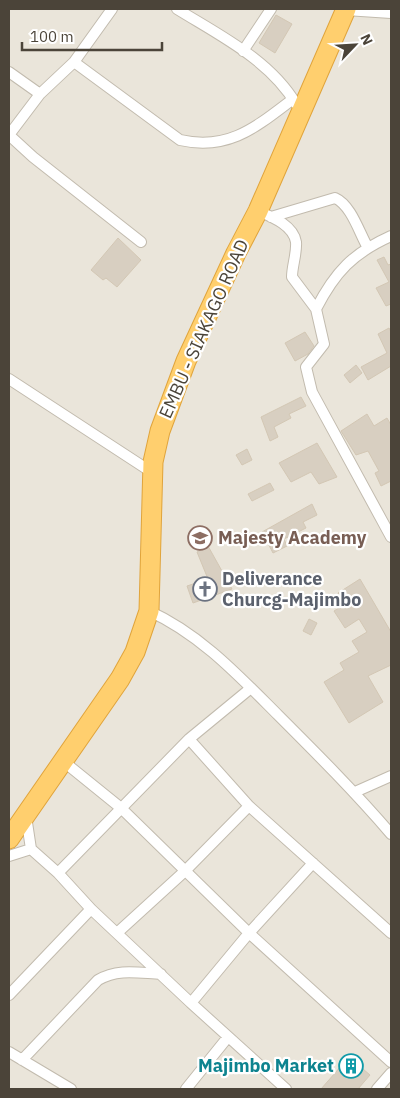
<svg xmlns="http://www.w3.org/2000/svg" width="400" height="1098" font-family="'IBM Plex Sans',sans-serif">
	<style>
		.residential { fill: #eae5da }
		.building { fill: #d8cfc1; stroke: #d3c7b4 }
		.lines { fill: none; stroke-linecap: round; stroke-linejoin: round }
		.street-casing { stroke: #c2bbae; stroke-width: 12 }
		.highway-casing { stroke: #e0a43c; stroke-width: 21 }
		.street { stroke: #fff; stroke-width: 10 }
		.highway { stroke: #ffcf6e; stroke-width: 19 }
		.labels { text-anchor: middle; stroke-width: 4.5; stroke-linejoin: round; paint-order: stroke }
		.street-label { font-size: 18px; fill: #4b4439; stroke: #fff }
		.education-label { font-size: 18px; font-weight: bold; fill: #785e54; stroke: #fff; text-anchor: start }
		.worship-label { font-size: 18px; font-weight: bold; fill: #5b616d; stroke: #fff; text-anchor: start }
		.culture-label { font-size: 18px; font-weight: bold; fill: #0d838f; stroke: #fff; text-anchor: end }
	</style>
	<rect width="100%" height="100%" fill="#f6f3ec"/>
	<path class="residential" d="M 9,9 L 391,9 L 391,1089 L 9,1089 Z"/>
	<path class="building" d="M 276,15 L 292,24 L 275,53 L 259,43 Z
		M 118,238 L 141,260 L 117,287 L 106,278 L 103,280 L 91,270 Z
		M 384,257 L 388,265 L 391,264 L 391,304 L 386,306 L 376,288 L 389,282 L 377,260 Z
		M 389,328 L 391,332 L 391,366 L 368,380 L 361,367 L 387,353 L 378,334 Z
		M 305,332 L 314,346 L 308,354 L 295,361 L 285,343 Z
		M 356,365 L 362,373 L 350,383 L 344,375 Z
		M 301,397 L 306,406 L 289,414 L 291,418 L 274,427 L 278,437 L 270,441 L 261,417 Z
		M 367,414 L 374,426 L 387,418 L 391,425 L 391,481 L 381,486 L 375,473 L 379,471 L 368,451 L 356,455 L 341,431 Z
		M 317,443 L 337,477 L 319,484 L 311,472 L 291,482 L 279,463 Z
		M 247,449 L 252,460 L 242,465 L 236,455 Z
		M 270,483 L 274,490 L 252,501 L 248,494 Z
		M 312,504 L 317,515 L 303,522 L 306,528 L 284,539 L 287,546 L 273,553 L 262,532 Z
		M 208,546 L 232,589 L 193,603 L 187,586 L 208,579 L 197,552 Z
		M 360,579 L 391,632 L 391,665 L 368,676 L 383,702 L 349,723 L 324,682 L 344,670 L 340,663 L 359,652 L 352,641 L 367,632 L 359,619 L 345,628 L 334,611 L 345,604 L 338,593 Z
		M 309,619 L 317,623 L 311,635 L 303,631 Z
		M 349,1057 L 370,1075 L 358,1089 L 321,1089 Z"/>
	<g class="lines">
		<g class="street-casing">
			<path id="street" d="M 177,9 C 219,35 270,60 296,104
				M 346,10 L 391,13
				M 243,51 L 271,9
				M 74,62 L 180,140 C 229,151 256,127 293,99
				M 9,72 L 40,94
				M 9,135 L 33,157 L 141,242
				M 9,135 L 40,94 L 74,62 L 112,9
				M 258,211 C 272,217 293,225 296,242 C 297,253 292,266 292,277 L 316,309
				M 271,217 L 335,198 C 351,205 359,232 367,246
				M 391,236 C 353,253 335,272 316,309 L 324,344 L 306,367 L 312,392 L 391,537
				M 9,379 L 153,473
				M 149,611 C 200,634 239,676 278,715 C 317,754 355,792 391,834
				M 189,739 L 249,806 L 391,933
				M 63,761 L 121,808 L 249,933 L 391,1062
				M 355,792 L 391,776
				M 26,816 L 31,849 L 58,873
				M 9,856 L 31,849
				M 91,909 L 58,873 L 189,739 L 251,688
				M 117,933 L 185,871 L 249,806
				M 9,995 L 91,909 L 191,1003 L 249,933 L 313,863
				M 191,1003 L 286,1089
				M 9,1052 L 71,1089
				M 22,1060 L 98,980 C 118,968 139,973 161,974
				M 186,1089 L 228,1037
				M 377,1089 L 391,1073"/>
		</g>
		<g class="highway-casing">
			<path id="highway" d="M 9,839 L 120,679 L 135,652 L 149,611 L 153,462 L 160,431 L 186,361 L 236,253 L 258,211 L 346,9"/>
		</g>
		<use href="#street" class="street"/>
		<use href="#highway" class="highway"/>
	</g>
	<defs>
		<g id="school-ring" transform="scale(1.25)"><circle r="9.5" fill="#fff" stroke="#8d6e63" stroke-width="1.5"/><path d="M0-5L7-2L0 1L-7-2ZM-4 1L0 2.5L4 1V4Q0 6-4 4Z" fill="#8d6e63"/></g>
		<g id="church-ring" transform="scale(1.25)"><circle r="9.5" fill="#fff" stroke="#6b7280" stroke-width="1.5"/><path d="M-1.2-6h2.4v3.5h3.3v2.4h-3.3V6h-2.4V-.1h-3.3v-2.4h3.3Z" fill="#6b7280"/></g>
		<g id="building-ring" transform="scale(1.25)"><circle r="9.5" fill="#fff" stroke="#0f9aa8" stroke-width="1.5"/><path d="M-4-6H4V6H1V3H-1V6H-4ZM-2.5-4.3h1.7v1.8h-1.7ZM.8-4.3h1.7v1.8H.8ZM-2.5-1h1.7V.8h-1.7ZM.8-1h1.7V.8H.8Z" fill="#0f9aa8"/></g>
	</defs>
	<g fill-rule="evenodd">
		<use href="#school-ring" x="200" y="538"/>
		<use href="#church-ring" x="205" y="589"/>
		<use href="#building-ring" x="351" y="1066"/>
	</g>
	<g class="labels">
		<g class="street-label">
			<text transform="translate(204 329) rotate(-66)" y="6">EMBU - SIAKAGO ROAD</text>
		</g>
		<g class="education-label">
			<text x="218" y="544">Majesty Academy</text>
		</g>
		<g class="worship-label">
			<text x="222" y="585">Deliverance<tspan x="222" dy="21">Churcg-Majimbo</tspan></text>
		</g>
		<g class="culture-label">
			<text x="334" y="1072">Majimbo Market</text>
		</g>
	</g>
	<rect width="400" height="1098" fill="none" stroke="#4b4439" stroke-width="20"/>
	<g transform="translate(355 45) rotate(65)" stroke="#ffffff" stroke-width="4" paint-order="stroke">
	<path d="M0-4L9 19L0 12L-9 19Z" fill="#4b4439"/>
	<text y="-8" font-size="14" font-weight="bold" text-anchor="middle" fill="#4b4439">N</text>
	</g>
	<path d="M22 42v8h140v-8" fill="none" stroke="#4b4439" stroke-width="2.5"/>
	<text x="30" y="42" font-size="15" fill="#4b4439" stroke="#ffffff" stroke-width="4" paint-order="stroke">100 m</text>
</svg>
